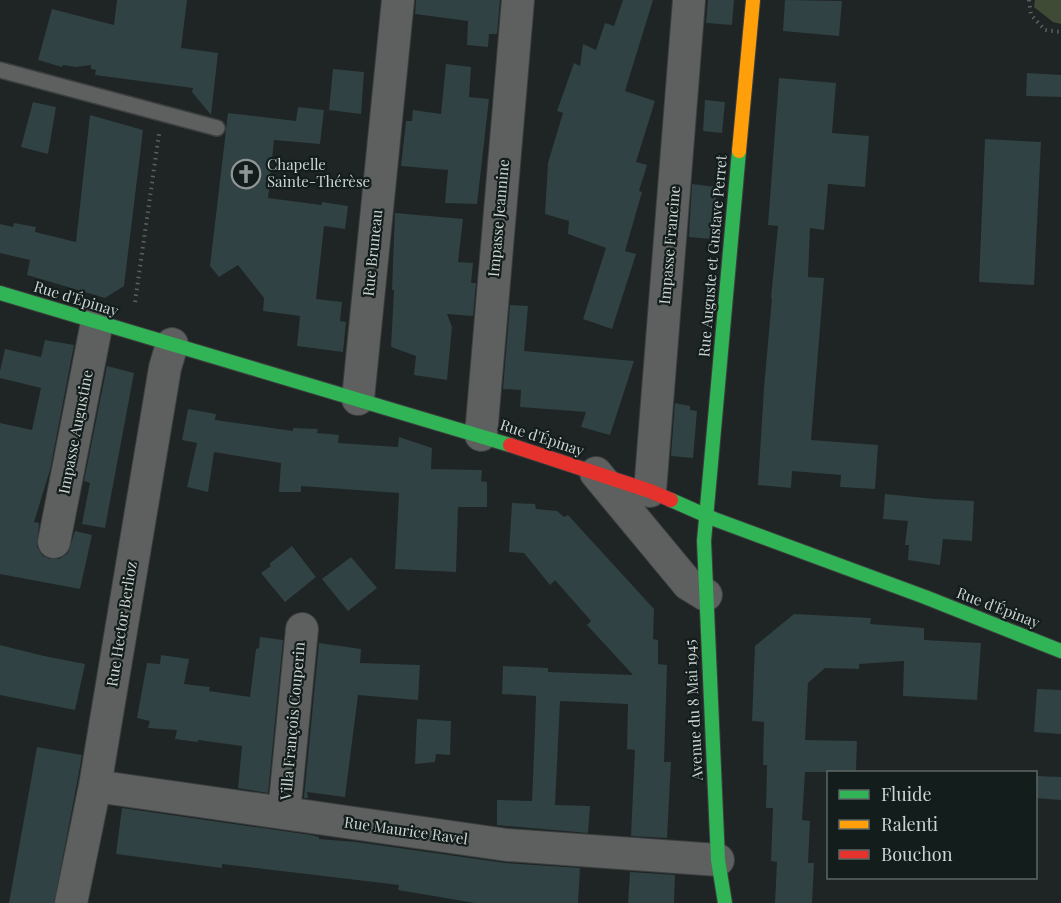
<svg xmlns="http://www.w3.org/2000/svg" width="1061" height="903" font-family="'Playfair Display',serif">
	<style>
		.green { fill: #3f4b35 }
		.building { fill: #304243 }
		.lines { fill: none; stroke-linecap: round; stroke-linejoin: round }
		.lane-casing { stroke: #3c3f3f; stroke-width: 18 }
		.street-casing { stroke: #3c3f3f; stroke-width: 34 }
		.fast-casing { stroke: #3c3f3f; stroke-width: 16 }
		.slow-casing { stroke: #3c3f3f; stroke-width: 16 }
		.jam-casing { stroke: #3c3f3f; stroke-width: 16 }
		.path { stroke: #5d6060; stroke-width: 4; stroke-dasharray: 1.5 4.5; stroke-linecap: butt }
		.lane { stroke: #5d605f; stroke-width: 15 }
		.street { stroke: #5d605f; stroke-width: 32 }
		.fast { stroke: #30b455; stroke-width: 14 }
		.slow { stroke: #ff9f0a; stroke-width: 14 }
		.jam { stroke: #e5322d; stroke-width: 14 }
		.labels { text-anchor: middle; stroke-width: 4.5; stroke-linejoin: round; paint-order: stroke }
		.poi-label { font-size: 15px; fill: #cdd4d3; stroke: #131e1c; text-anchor: start }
		.street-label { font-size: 15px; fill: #cdd4d3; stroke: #131e1c }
	</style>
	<rect width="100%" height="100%" fill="#1f2424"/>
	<path class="green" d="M 1035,0 L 1061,0 L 1061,24 L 1053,22 L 1034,7 Z"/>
	<path class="building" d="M 117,0 L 187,0 L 181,48 L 218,53 L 211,115 L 192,92 L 193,88 L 95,75 L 96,70 L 91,69 L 91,65 L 76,67 L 63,65 L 62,67 L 38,60 L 52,9 L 114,25 Z
		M 416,0 L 500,0 L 497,34 L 489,34 L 488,47 L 467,45 L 468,21 L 415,14 Z
		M 623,0 L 653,0 L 625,91 L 655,101 L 636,162 L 647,165 L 639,191 L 642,192 L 625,251 L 636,254 L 612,329 L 583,319 L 606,248 L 568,234 L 569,221 L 545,214 L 548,163 L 563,113 L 557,111 L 574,63 L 580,66 L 583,44 L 596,50 L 605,23 L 614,26 Z
		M 708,0 L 734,0 L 732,25 L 706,23 Z
		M 785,0 L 842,1 L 839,36 L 783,31 Z
		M 446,64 L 471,67 L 469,97 L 489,99 L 477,204 L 445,203 L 448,170 L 401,166 L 406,121 L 412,121 L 413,110 L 441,114 Z
		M 333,69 L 364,72 L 361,114 L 329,110 Z
		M 1027,73 L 1061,75 L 1061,97 L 1026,96 Z
		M 779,78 L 836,83 L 832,133 L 869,136 L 865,187 L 828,184 L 824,230 L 810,228 L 808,277 L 824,278 L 811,440 L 878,445 L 875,489 L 840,487 L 841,475 L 792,471 L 791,488 L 758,485 L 764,388 L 772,298 L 771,298 L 778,226 L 768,225 Z
		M 705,100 L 725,102 L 722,133 L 703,131 Z
		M 33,102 L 56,107 L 48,154 L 21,147 Z
		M 298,107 L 324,110 L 320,144 L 274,140 L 268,198 L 322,205 L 322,202 L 348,206 L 345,229 L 324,226 L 316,299 L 342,302 L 340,321 L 346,322 L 343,352 L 297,346 L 300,316 L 263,311 L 264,298 L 238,265 L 219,277 L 210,266 L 228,113 L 296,121 Z
		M 90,115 L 143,130 L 124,286 L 105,298 L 27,275 L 30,260 L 0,253 L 0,224 L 13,227 L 14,223 L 36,227 L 35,232 L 76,242 Z
		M 985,139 L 1041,142 L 1034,285 L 979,282 Z
		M 692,184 L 717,187 L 713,239 L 689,237 Z
		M 395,213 L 463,219 L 458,262 L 473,263 L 471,283 L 476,283 L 473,316 L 447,314 L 452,327 L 447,380 L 414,375 L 416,356 L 391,347 L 394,290 L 392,290 Z
		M 510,305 L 528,306 L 524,351 L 634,361 L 610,435 L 581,427 L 586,412 L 520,407 L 521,390 L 503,389 Z
		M 45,340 L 74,345 L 50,470 L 34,522 L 39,523 L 37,547 L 43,556 L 50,559 L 59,559 L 68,553 L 75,531 L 92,535 L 80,589 L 0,574 L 0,423 L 32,430 L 41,388 L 0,378 L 0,371 L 5,349 L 41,357 Z
		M 107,366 L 134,373 L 105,528 L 82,524 L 90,483 L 84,481 Z
		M 675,403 L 690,406 L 690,410 L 697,411 L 693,458 L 671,456 Z
		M 188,409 L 216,414 L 215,420 L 293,431 L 293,428 L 318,429 L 317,433 L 339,435 L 338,443 L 398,447 L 399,437 L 432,448 L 431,469 L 482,470 L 481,481 L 487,482 L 487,507 L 458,507 L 456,572 L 395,569 L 399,493 L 301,486 L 301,492 L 279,492 L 281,463 L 214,452 L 208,492 L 187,487 L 197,443 L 182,440 Z
		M 885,494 L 935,499 L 974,501 L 972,541 L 943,539 L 940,565 L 908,560 L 909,545 L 905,545 L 908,521 L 883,519 Z
		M 512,503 L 535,504 L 536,509 L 557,511 L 564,517 L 568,515 L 654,609 L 653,639 L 658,640 L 658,664 L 667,665 L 664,762 L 671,762 L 667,838 L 631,836 L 635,750 L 627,749 L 628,704 L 560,701 L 555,805 L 590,806 L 588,833 L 497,825 L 497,800 L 532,801 L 535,730 L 536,696 L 502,694 L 503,666 L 548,668 L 548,672 L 633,675 L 587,625 L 591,621 L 555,580 L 550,585 L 524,553 L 509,552 Z
		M 292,546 L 316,577 L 285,602 L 261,573 L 271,566 L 269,564 Z
		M 351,557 L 377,588 L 348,611 L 322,579 Z
		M 794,614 L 871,618 L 870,624 L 924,628 L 924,640 L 981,643 L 977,700 L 903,696 L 904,661 L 859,664 L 859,669 L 825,668 L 808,683 L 805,740 L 857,741 L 856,772 L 805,772 L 802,820 L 810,821 L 808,863 L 814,863 L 812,903 L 775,903 L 777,862 L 771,861 L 773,808 L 766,808 L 767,765 L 763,765 L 764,722 L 752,721 L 755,646 Z
		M 260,637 L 283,640 L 268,793 L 238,788 L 242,746 L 198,740 L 198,742 L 175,739 L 177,730 L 148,728 L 150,721 L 137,718 L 147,663 L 160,664 L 161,655 L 189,659 L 184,684 L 210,687 L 209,691 L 250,697 L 256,649 L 259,648 Z
		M 319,643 L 361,649 L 360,663 L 420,665 L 418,700 L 358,695 L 345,797 L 307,792 L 308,798 L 304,798 Z
		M 0,645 L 44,656 L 85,664 L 75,710 L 0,695 Z
		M 1037,689 L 1061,690 L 1061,734 L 1034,732 Z
		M 417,719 L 451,721 L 450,755 L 436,754 L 435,762 L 415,764 Z
		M 37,747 L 82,755 L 77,783 L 54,903 L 9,903 Z
		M 1035,776 L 1061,777 L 1061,800 L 1035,798 Z
		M 122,808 L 311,835 L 319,837 L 319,839 L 356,842 L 505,863 L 580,868 L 578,903 L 475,903 L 398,890 L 399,885 L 222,864 L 222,868 L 116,854 Z
		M 630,872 L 675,875 L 674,903 L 628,903 Z"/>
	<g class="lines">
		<g class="lane-casing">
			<path id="lane" d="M 0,70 L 217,128"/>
		</g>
		<g class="street-casing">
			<path id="street" d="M 358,399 L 398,0
				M 481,435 L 518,0
				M 596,473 L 688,584 L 706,595
				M 650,491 L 689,0
				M 54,542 L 97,322
				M 95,786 L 507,845 L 718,860
				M 284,813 L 302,629
				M 71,903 L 95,786 L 165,368 L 172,344"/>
		</g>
		<g class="fast-casing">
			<path id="fast" d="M 0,293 L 510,445
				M 671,500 L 714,519 L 925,597 L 1061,651
				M 725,903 L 718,860 L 704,541 L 739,151"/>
		</g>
		<g class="slow-casing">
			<path id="slow" d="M 739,151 L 753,0"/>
		</g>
		<g class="jam-casing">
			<path id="jam" d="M 510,445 L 650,491 L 671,500"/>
		</g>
		<path class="path" d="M 1029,0 L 1031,15 L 1045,30 L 1061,32
			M 135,302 L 159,134"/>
		<use href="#lane" class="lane"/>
		<use href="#street" class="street"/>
		<use href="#fast" class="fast"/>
		<use href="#slow" class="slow"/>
		<use href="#jam" class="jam"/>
	</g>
	<defs>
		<g id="church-ring" transform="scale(1.5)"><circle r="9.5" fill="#131e1c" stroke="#909696" stroke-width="1.5"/><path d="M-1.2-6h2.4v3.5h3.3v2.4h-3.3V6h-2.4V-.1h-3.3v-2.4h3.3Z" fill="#909696"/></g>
	</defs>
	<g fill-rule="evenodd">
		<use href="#church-ring" x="246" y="174"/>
	</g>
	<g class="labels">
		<g class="poi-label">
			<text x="267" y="170">Chapelle<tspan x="267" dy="17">Sainte-Thérèse</tspan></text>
		</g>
		<g class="street-label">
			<text transform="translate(499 218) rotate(-85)" y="5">Impasse Jeannine</text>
			<text transform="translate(670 245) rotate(-85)" y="5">Impasse Francine</text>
			<text transform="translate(373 253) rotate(-84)" y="5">Rue Bruneau</text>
			<text transform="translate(713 256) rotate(-85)" y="5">Rue Auguste et Gustave Perret</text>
			<text transform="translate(76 299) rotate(17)" y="5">Rue d'Épinay</text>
			<text transform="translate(76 432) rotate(-79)" y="5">Impasse Augustine</text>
			<text transform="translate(542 438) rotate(18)" y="5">Rue d'Épinay</text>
			<text transform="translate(998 608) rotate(21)" y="5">Rue d'Épinay</text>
			<text transform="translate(122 624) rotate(-81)" y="5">Rue Hector Berlioz</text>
			<text transform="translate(694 710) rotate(-93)" y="5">Avenue du 8 Mai 1945</text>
			<text transform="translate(293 721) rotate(-85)" y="5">Villa François Couperin</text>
			<text transform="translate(406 831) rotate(8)" y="5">Rue Maurice Ravel</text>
		</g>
	</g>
	<rect x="827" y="771" width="210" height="108" fill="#131e1c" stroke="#5d6765" stroke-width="1.5"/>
	<rect x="839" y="790" width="30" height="9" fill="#30b455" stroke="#5d6765" stroke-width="1.5"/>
	<text x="881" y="801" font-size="18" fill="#cdd4d3">Fluide</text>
	<rect x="839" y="820" width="30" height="9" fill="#ff9f0a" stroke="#5d6765" stroke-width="1.5"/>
	<text x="881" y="831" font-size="18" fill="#cdd4d3">Ralenti</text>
	<rect x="839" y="850" width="30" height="9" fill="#e5322d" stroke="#5d6765" stroke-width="1.5"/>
	<text x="881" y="861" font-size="18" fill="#cdd4d3">Bouchon</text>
</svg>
